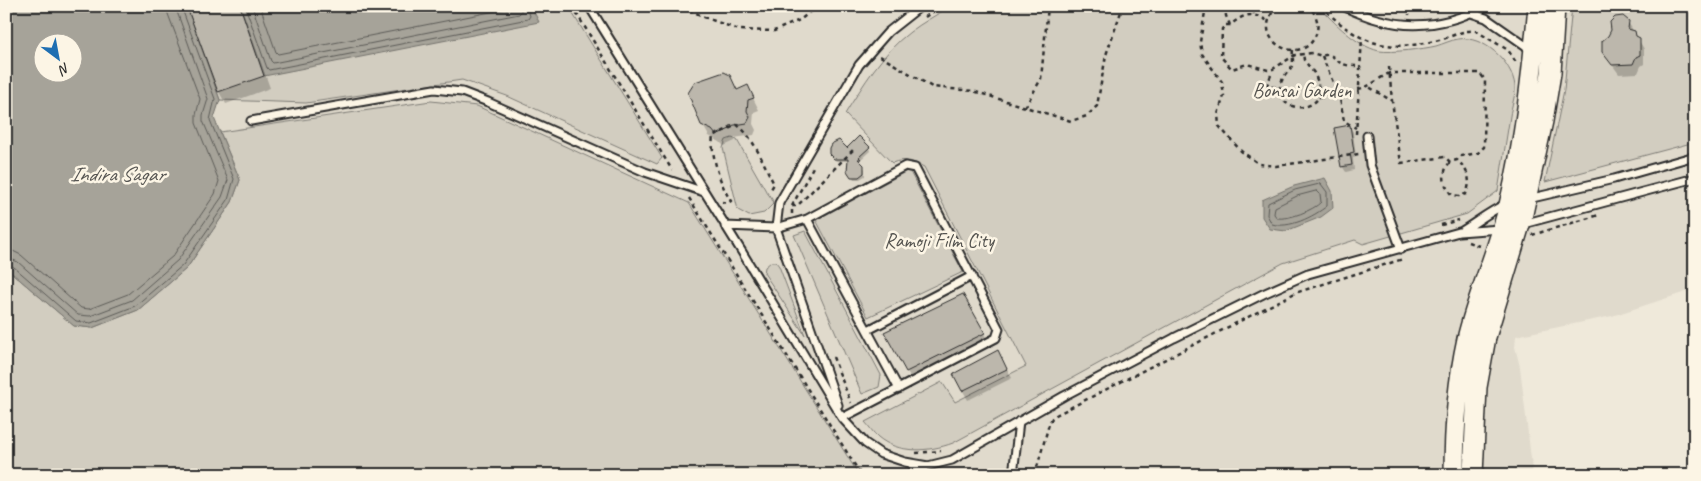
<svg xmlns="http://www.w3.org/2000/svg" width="1701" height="481" font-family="Caveat,sans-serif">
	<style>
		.built { fill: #e0dacc }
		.green { fill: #d2cdc0; stroke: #7e7c76 }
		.water { fill: #a6a399; stroke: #75736d; fill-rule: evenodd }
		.shadow { fill: #0003 }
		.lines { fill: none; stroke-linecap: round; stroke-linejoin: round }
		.shore { stroke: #5c5b57; stroke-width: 1 }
		.building { fill: #bcb7ac; stroke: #2b2b2b }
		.lane-casing { stroke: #2b2b2b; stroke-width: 11 }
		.secondary-casing { stroke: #2b2b2b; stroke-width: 22 }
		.path { stroke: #2b2b2b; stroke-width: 2.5; stroke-dasharray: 4 4; stroke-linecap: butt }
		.lane { stroke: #fcf5e5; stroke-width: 7 }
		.secondary { stroke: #fcf5e5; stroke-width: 19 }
		.labels { text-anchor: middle; stroke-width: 5; stroke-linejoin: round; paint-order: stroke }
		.park-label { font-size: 20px; fill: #555450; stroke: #fcf5e5 }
		.water-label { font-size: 21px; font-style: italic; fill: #565552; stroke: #fcf5e5 }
	</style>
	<rect width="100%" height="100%" fill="#efe9da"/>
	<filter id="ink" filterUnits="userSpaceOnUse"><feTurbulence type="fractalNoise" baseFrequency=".02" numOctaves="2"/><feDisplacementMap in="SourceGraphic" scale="10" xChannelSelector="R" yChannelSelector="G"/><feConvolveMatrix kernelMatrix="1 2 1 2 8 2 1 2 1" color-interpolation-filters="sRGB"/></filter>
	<g filter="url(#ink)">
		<path class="built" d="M 184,6 L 1695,6 L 1695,289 L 1612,316 L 1516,336 L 1515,347 L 1520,367 L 1533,475 L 340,475 L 240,180 L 214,118 L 188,10 Z"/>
		<path class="green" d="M 184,6 L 568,6 L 662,158 L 657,164 L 507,96 L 462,80 L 306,103 L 220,100 L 188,10 Z
			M 950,6 L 1318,6 C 1335,23 1355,45 1379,51 C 1392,53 1423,49 1436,46 C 1443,44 1451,40 1458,39 C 1483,35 1512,61 1515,86 C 1516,95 1511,107 1510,116 C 1506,141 1502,166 1498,191 L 1467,214 L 1363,244 L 1355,240 L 1283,263 L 953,443 C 929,452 898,454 878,437 C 873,433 869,426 865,422 L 942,382 L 955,402 L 1026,366 L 924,167 C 912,161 905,158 892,163 L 845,114 C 863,85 882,53 910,32 C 923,22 937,15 950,6 Z
			M 1572,6 L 1695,6 L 1695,142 L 1545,182 L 1564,90 Z
			M 431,101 L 477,106 L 689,203 L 859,475 L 6,475 L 6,268 L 74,326 L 92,328 L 138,310 L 187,268 L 232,202 L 240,180 L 220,132 Z
			M 732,138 L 737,140 L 766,191 L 772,199 L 773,204 L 764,213 L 749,216 L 738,210 L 723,148 L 726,140 Z
			M 909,170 L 963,272 L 868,317 L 816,220 Z
			M 805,231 L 881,375 L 879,387 L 862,394 L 794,235 Z
			M 771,262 L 776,262 L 779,266 L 805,335 L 764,273 L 765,267 Z"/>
		<path class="water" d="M 6,6 L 184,6 L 188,10 L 220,100 L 214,118 L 240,180 L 232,202 L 187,268 L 138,310 L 92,328 L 74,326 L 6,268 ZM 42,42 L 72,42 L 72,72 L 42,72 Z
			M 240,6 L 531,6 L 539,22 L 264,76 Z
			M 1325,178 L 1332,191 L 1333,208 L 1321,217 L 1286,231 L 1270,229 L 1262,217 L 1262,200 L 1294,186 Z"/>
		<path class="shadow" d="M 203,6 L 241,6 L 270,88 L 226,104 L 219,92 L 189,11 Z
			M 1628,22 L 1644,49 L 1644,64 L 1641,66 L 1638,73 L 1619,74 L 1603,52 Z
			M 729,76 L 738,91 L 747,86 L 759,110 L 754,112 L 753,124 L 756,130 L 754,135 L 734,138 L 735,141 L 724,146 L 720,142 L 709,136 L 702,124 Z
			M 1350,127 L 1353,132 L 1356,157 L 1353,158 L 1354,170 L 1346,172 L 1342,166 Z
			M 869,148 L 870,151 L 859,161 L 865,169 L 865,176 L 860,179 L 854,179 L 848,171 L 849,161 L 836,161 L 832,156 L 848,149 Z
			M 962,295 L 991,346 L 914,384 L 886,333 Z
			M 1003,361 L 1012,378 L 968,400 L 954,375 Z"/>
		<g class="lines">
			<path class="shore" d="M 245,6 L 267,68 L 269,70 L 528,19 L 530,16 L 527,6
				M 252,6 L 271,61 L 273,63 L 519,14 L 521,12 L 521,6
				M 260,6 L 276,52 L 278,54 L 511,8 L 513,6
				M 1321,184 L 1327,192 L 1327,206 C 1313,217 1289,229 1272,224 L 1267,215 L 1268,203 L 1295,190 Z
				M 1317,191 L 1320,194 L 1321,202 C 1314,210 1288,220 1277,218 L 1274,214 L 1275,207 L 1297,196 Z
				M 6,250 L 13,251 L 21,255 L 81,308 L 89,309 L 128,294 L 173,256 L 215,194 L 219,181 L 196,123 L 196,115 L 200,99 L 168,14 L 167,6
				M 6,257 L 18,262 L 78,315 L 90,316 L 132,300 L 178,260 L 222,197 L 228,180 L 203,121 L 203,115 L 208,99 L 175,6
				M 6,264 L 14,267 L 76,321 L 91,323 L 135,306 L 183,265 L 228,200 L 234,179 L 210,120 L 215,99 L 181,6"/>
		</g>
		<path class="building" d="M 199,6 L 240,6 L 264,76 L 218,92 L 188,10 Z
			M 1623,16 L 1629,21 L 1628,29 L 1635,31 L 1636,36 L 1640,38 L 1640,55 L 1636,57 L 1633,64 L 1612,65 L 1602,52 L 1602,41 L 1608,36 L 1611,30 L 1610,22 L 1615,17 Z
			M 724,72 L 730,75 L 737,90 L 748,85 L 754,98 L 748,100 L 747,111 L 750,117 L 747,123 L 729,126 L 730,129 L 716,135 L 712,130 L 701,125 L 688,93 L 695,82 Z
			M 1350,125 L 1354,152 L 1350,153 L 1352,165 L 1341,167 L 1334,128 Z
			M 859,136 L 870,147 L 859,157 L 861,159 L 858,159 L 864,165 L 864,173 L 859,177 L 851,177 L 847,171 L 848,159 L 834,159 L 829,154 L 829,148 L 831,144 L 839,140 L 847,148 Z
			M 963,294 L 985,333 L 906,372 L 884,332 Z
			M 998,350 L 1007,369 L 962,391 L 953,374 Z"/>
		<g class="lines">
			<g class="lane-casing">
				<path id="lane" d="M 589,6 L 742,252 L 842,418 L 865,443 L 881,454 L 905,462 L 928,466 L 952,460 L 1064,396 L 1174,338 L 1263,294 L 1308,274 L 1459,232 L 1500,229
					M 1343,6 C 1392,30 1436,32 1485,6
					M 1471,13 L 1486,18 L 1526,46 L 1530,52
					M 251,121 L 434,89 L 462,92 L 488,102 L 645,172 L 704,192
					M 1367,136 L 1370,165 L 1401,249
					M 1528,199 L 1614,179 L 1695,156
					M 807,219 L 899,389
					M 1523,224 L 1695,178
					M 725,226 L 776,228 L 807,219 L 905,166 L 915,168 L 999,329 L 996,338 L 842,418 L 841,415
					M 1462,231 C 1477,222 1490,211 1506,204
					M 868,330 L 972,276
					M 838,405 L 776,228 L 779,203 L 859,65 L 888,32 L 921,6
					M 912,465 L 929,475
					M 1013,475 L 1019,421"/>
			</g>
			<g class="secondary-casing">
				<path id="secondary" d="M 1454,475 C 1454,429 1457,384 1467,339 C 1478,293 1498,251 1509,205 C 1525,140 1532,73 1538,6
					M 1473,475 L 1477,387 L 1486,337 L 1522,218 L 1543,121 L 1551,73 L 1555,6"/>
			</g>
			<path class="path" d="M 572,6 L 672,170
				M 682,6 L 704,17 L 739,30 L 774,31 L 800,20 L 817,6
				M 1206,6 L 1200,42 L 1202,54 L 1222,82 L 1224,96 L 1218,114 L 1219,126 L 1241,151 L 1259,164 L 1276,166 L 1359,154
				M 1225,6 L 1226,16 L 1230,25 C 1246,13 1251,12 1268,21
				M 1250,6 L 1254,14
				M 1277,6 C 1245,43 1307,70 1317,31 C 1319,21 1315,13 1309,6
				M 1321,6 C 1362,47 1387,53 1443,39 C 1453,36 1465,29 1476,31 L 1508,50 L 1517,64
				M 1409,6 L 1409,15
				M 925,17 L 941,6
				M 1230,25 L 1225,25 L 1222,29 L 1221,57 L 1232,69 L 1247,64 L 1268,70 L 1273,69 L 1295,55 L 1312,53 L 1322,56 C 1333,51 1334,61 1343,64 C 1348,66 1354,66 1360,66
				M 1293,50 C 1292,56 1294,61 1292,66 C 1288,73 1281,78 1280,87 C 1277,109 1309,114 1319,97 L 1318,82 L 1314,73 L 1304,60 L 1303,53
				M 880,56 L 932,87 L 973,91 L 1071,121 L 1087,116 L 1097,106 L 1106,55 L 1123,6
				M 1322,56 L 1340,99 L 1344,121 L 1356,128
				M 1389,67 L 1392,101
				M 1271,75 L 1267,85 L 1269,87 L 1280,87
				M 1358,89 C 1371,87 1378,78 1390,73 L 1480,73 L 1485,80 L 1484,147 L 1478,153 L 1461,156 L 1457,160 L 1450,162 L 1445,157 L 1401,163 L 1392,101 L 1369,87
				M 1319,97 L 1324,98 L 1327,94 L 1325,91 L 1320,91
				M 1025,107 L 1041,79 L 1048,6
				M 1356,134 L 1362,38
				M 1450,162 C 1441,173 1443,185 1452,195 L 1459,196 L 1466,194 C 1472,180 1468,170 1457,160
				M 689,198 L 861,475
				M 722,202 L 728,203 L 731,201 C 721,187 710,153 713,136 L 737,125 C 753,135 765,167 774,184 L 771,189
				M 792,206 L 797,206 L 854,149
				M 792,214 L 792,206 L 813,167
				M 1441,225 L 1459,220
				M 1532,235 L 1599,215
				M 1468,242 L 1479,246 L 1481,248
				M 833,357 L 851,403
				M 916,453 L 941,451
				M 1035,475 L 1049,424 L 1052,418 L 1056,415 L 1295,293 L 1403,259"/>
			<use href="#lane" class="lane"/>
			<use href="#secondary" class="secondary"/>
		</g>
	</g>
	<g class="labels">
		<g class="park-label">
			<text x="1302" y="97">Bonsai Garden</text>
			<text x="939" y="247">Ramoji Film City</text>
		</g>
		<g class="water-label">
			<text x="117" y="181">Indira Sagar</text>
		</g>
	</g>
	<rect width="1701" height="481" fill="none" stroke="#fcf5e5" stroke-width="25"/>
	<rect x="12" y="12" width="1676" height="456" fill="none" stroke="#2b2b2b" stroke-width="2" filter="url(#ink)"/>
	<g transform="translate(58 58) rotate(148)"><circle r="24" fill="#fcf5e5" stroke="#a8a49b"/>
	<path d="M0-4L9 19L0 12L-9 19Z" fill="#1f6fb2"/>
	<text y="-8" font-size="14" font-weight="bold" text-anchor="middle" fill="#2b2b2b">N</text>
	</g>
</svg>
